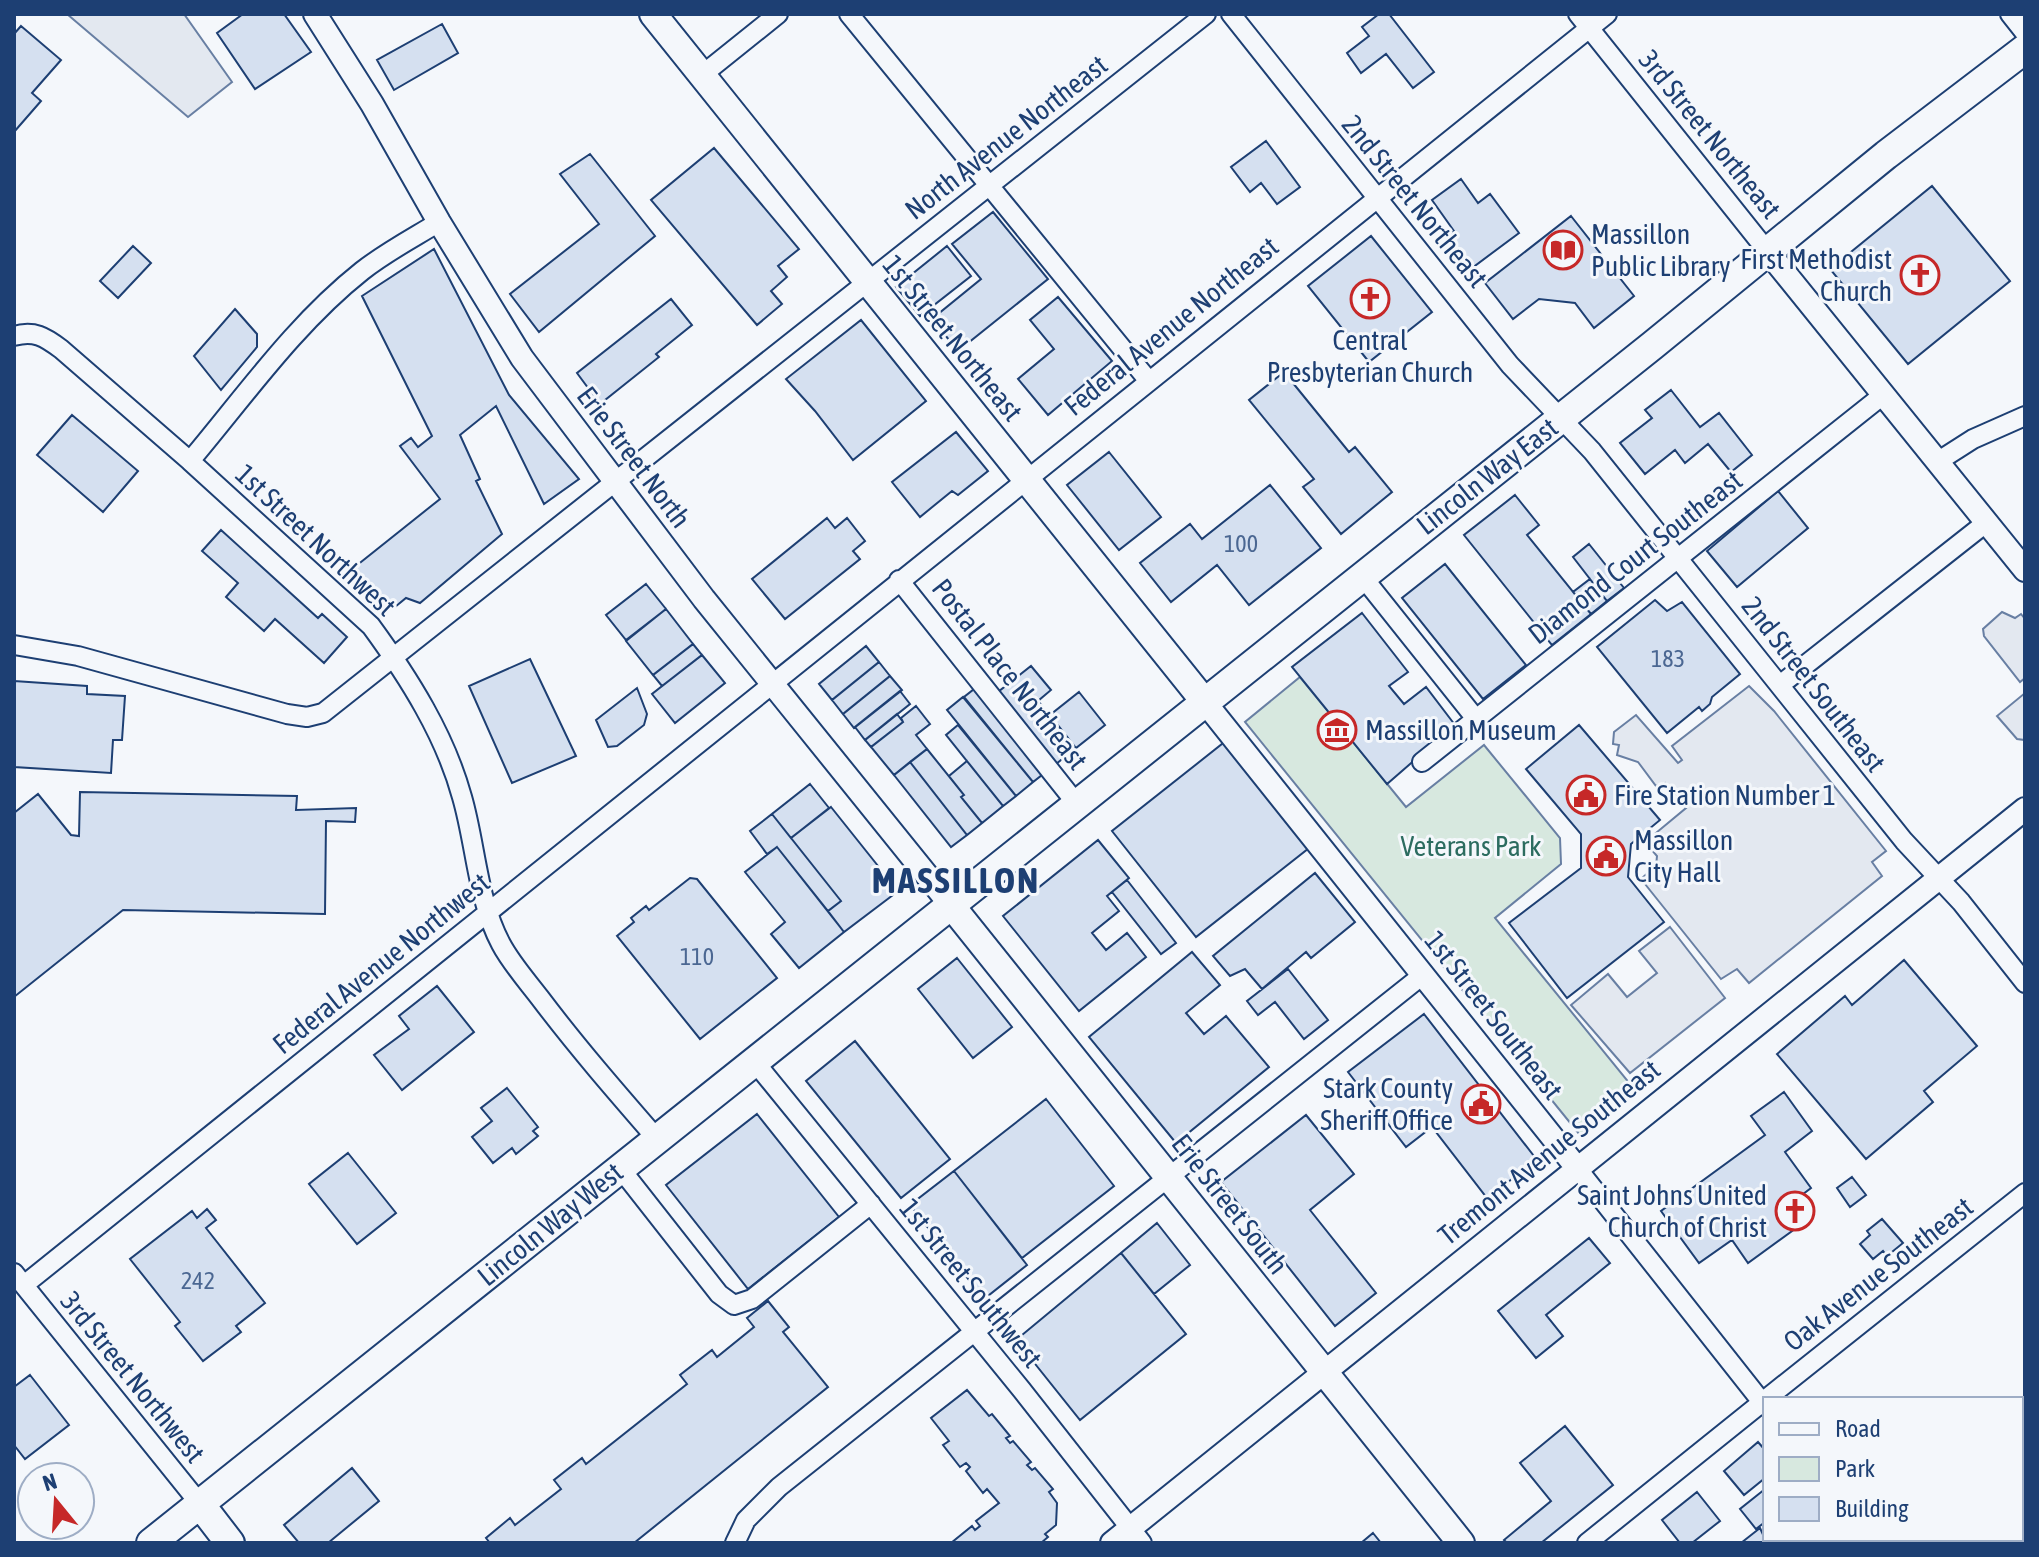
<svg xmlns="http://www.w3.org/2000/svg" width="2039" height="1557" font-family="'Asap Condensed',sans-serif">
	<style>
		.green { fill: #d7e8df; stroke: #687fa3; stroke-width: 2 }
		.parking { fill: #e3e8f0; stroke: #687fa3; stroke-width: 2 }
		.building { fill: #d5e0f0; stroke: #1d3f73; stroke-width: 2 }
		.lines { fill: none; stroke-linecap: round; stroke-linejoin: round }
		.minor-casing { stroke: #1d3f73; stroke-width: 22 }
		.tertiary-casing { stroke: #1d3f73; stroke-width: 26 }
		.secondary-casing { stroke: #1d3f73; stroke-width: 30 }
		.primary-casing { stroke: #1d3f73; stroke-width: 32 }
		.minor { stroke: #f4f7fb; stroke-width: 18 }
		.tertiary { stroke: #f4f7fb; stroke-width: 22 }
		.secondary { stroke: #f4f7fb; stroke-width: 26 }
		.primary { stroke: #f4f7fb; stroke-width: 28 }
		.labels { text-anchor: middle; stroke-width: 6; stroke-linejoin: round; paint-order: stroke }
		.number-label { font-size: 24px; fill: #4b6792 }
		.street-label { font-size: 28px; fill: #1d3f73; stroke: #f4f7fb }
		.poi-label { font-size: 28px; fill: #1d3f73; stroke: #f4f7fb; text-anchor: start }
		.park-label { font-size: 28px; fill: #2c6c60; stroke: #f4f7fb }
		.district-label { font-size: 36px; font-weight: bold; letter-spacing: 2px; fill: #1d3f73; stroke: #f4f7fb }
	</style>
	<rect width="100%" height="100%" fill="#f4f7fb"/>
	<path class="green" d="M 1300,677 L 1406,807 L 1484,745 L 1560,838 L 1561,864 L 1495,918 L 1635,1090 L 1580,1135 L 1245,722 Z"/>
	<path class="parking" d="M 67,14 L 184,14 L 232,82 L 188,117 Z
		M 2002,612 L 2015,618 L 2021,614 L 2025,619 L 2025,678 L 2020,682 L 1984,636 L 1983,629 Z
		M 1749,686 L 1774,711 L 1886,851 L 1872,862 L 1882,876 L 1749,983 L 1737,969 L 1721,979 L 1641,879 L 1656,866 L 1657,856 L 1645,842 L 1686,808 L 1665,783 L 1656,786 L 1638,762 L 1617,755 L 1619,745 L 1613,744 L 1614,732 L 1636,715 L 1678,763 L 1682,760 L 1672,746 Z
		M 2025,693 L 2025,740 L 2017,739 L 1997,716 Z
		M 1670,927 L 1725,998 L 1630,1073 L 1571,1005 L 1608,974 L 1627,997 L 1657,973 L 1639,951 Z"/>
	<path class="building" d="M 243,14 L 284,14 L 311,52 L 255,89 L 217,33 Z
		M 1379,14 L 1389,14 L 1434,72 L 1413,88 L 1386,54 L 1361,73 L 1347,53 L 1369,36 L 1362,27 Z
		M 442,24 L 458,53 L 394,90 L 377,60 Z
		M 21,26 L 61,60 L 32,93 L 41,101 L 14,132 L 14,34 Z
		M 1266,141 L 1300,187 L 1277,204 L 1261,183 L 1250,192 L 1231,167 Z
		M 714,148 L 799,249 L 778,266 L 787,277 L 771,291 L 782,304 L 757,325 L 651,200 Z
		M 590,154 L 655,236 L 539,332 L 510,294 L 599,224 L 560,174 Z
		M 1461,179 L 1478,203 L 1490,194 L 1519,233 L 1472,268 L 1448,236 L 1454,231 L 1432,200 Z
		M 1932,186 L 2010,281 L 1908,364 L 1830,269 Z
		M 993,212 L 1048,279 L 958,351 L 932,319 L 981,279 L 952,244 Z
		M 1571,216 L 1634,296 L 1594,328 L 1575,303 L 1539,299 L 1513,319 L 1485,283 Z
		M 1371,236 L 1432,312 L 1369,362 L 1308,286 Z
		M 133,246 L 151,263 L 118,298 L 100,281 Z
		M 947,246 L 971,276 L 920,316 L 896,287 Z
		M 434,249 L 509,395 L 579,479 L 544,504 L 496,406 L 460,435 L 480,479 L 476,481 L 502,534 L 420,603 L 406,598 L 395,607 L 351,570 L 440,499 L 400,446 L 411,438 L 418,447 L 432,436 L 362,296 Z
		M 1058,297 L 1112,361 L 1048,415 L 1018,379 L 1054,349 L 1030,320 Z
		M 671,299 L 692,325 L 656,354 L 659,357 L 600,404 L 577,373 Z
		M 235,309 L 257,334 L 257,347 L 221,390 L 194,356 Z
		M 861,320 L 926,401 L 853,460 L 815,411 L 786,379 Z
		M 1284,372 L 1349,452 L 1355,447 L 1392,492 L 1341,534 L 1303,487 L 1314,479 L 1249,400 Z
		M 1671,390 L 1700,427 L 1719,413 L 1752,455 L 1731,472 L 1708,444 L 1685,463 L 1675,450 L 1645,474 L 1620,443 L 1652,418 L 1645,410 Z
		M 72,415 L 138,471 L 103,512 L 37,455 Z
		M 956,432 L 988,471 L 958,495 L 952,491 L 920,517 L 892,482 Z
		M 1109,452 L 1161,517 L 1119,550 L 1067,485 Z
		M 1270,485 L 1321,548 L 1249,605 L 1217,565 L 1171,602 L 1140,563 L 1190,524 L 1202,539 Z
		M 1778,491 L 1808,528 L 1737,587 L 1707,551 Z
		M 1515,495 L 1539,525 L 1527,535 L 1591,614 L 1552,645 L 1464,535 Z
		M 827,518 L 835,528 L 847,518 L 865,541 L 853,551 L 860,559 L 785,619 L 752,579 Z
		M 221,530 L 318,618 L 322,614 L 347,637 L 324,663 L 275,619 L 264,631 L 226,597 L 238,583 L 202,551 Z
		M 1589,544 L 1624,588 L 1607,601 L 1573,557 Z
		M 1445,564 L 1526,665 L 1483,699 L 1402,598 Z
		M 1590,579 L 1607,601 L 1591,614 L 1573,592 Z
		M 646,584 L 666,609 L 626,640 L 606,615 Z
		M 1655,600 L 1667,611 L 1682,602 L 1740,674 L 1712,697 L 1710,704 L 1702,711 L 1699,707 L 1667,733 L 1597,647 Z
		M 666,609 L 693,644 L 653,675 L 626,641 Z
		M 1362,613 L 1408,672 L 1389,686 L 1404,704 L 1426,687 L 1455,725 L 1387,784 L 1292,667 Z
		M 693,644 L 702,655 L 662,686 L 653,675 Z
		M 866,646 L 879,662 L 832,700 L 819,684 Z
		M 702,655 L 725,683 L 675,723 L 652,694 Z
		M 530,659 L 576,756 L 512,783 L 469,686 Z
		M 879,662 L 890,676 L 843,714 L 832,700 Z
		M 1031,666 L 1051,690 L 1038,701 L 1076,748 L 1056,764 L 998,692 Z
		M 890,676 L 902,690 L 854,728 L 843,714 Z
		M 14,681 L 87,686 L 87,694 L 125,696 L 122,740 L 113,740 L 111,773 L 14,767 Z
		M 978,686 L 1047,771 L 1033,782 L 964,697 Z
		M 637,688 L 647,714 L 644,725 L 617,746 L 608,747 L 596,720 Z
		M 900,691 L 910,704 L 865,740 L 855,727 Z
		M 1079,692 L 1105,725 L 1076,748 L 1050,715 Z
		M 963,697 L 1033,782 L 1016,796 L 947,710 Z
		M 916,706 L 930,724 L 916,735 L 927,749 L 894,775 L 871,747 L 903,722 L 901,718 Z
		M 897,714 L 903,722 L 871,747 L 865,740 Z
		M 958,725 L 1016,796 L 1003,806 L 946,735 Z
		M 1579,725 L 1660,820 L 1631,844 L 1628,877 L 1664,922 L 1567,998 L 1509,923 L 1581,868 L 1581,834 L 1526,769 Z
		M 1227,740 L 1309,848 L 1196,937 L 1112,831 Z
		M 927,749 L 964,795 L 961,797 L 982,823 L 967,835 L 910,762 Z
		M 967,761 L 1003,806 L 982,823 L 961,797 L 964,795 L 949,776 Z
		M 910,762 L 967,835 L 951,847 L 894,775 Z
		M 810,784 L 829,808 L 791,838 L 772,814 Z
		M 80,792 L 297,796 L 296,810 L 356,808 L 355,822 L 326,821 L 325,914 L 123,910 L 14,997 L 14,813 L 38,794 L 71,835 L 79,836 Z
		M 831,807 L 894,886 L 893,895 L 844,932 L 828,911 L 841,901 L 791,838 Z
		M 772,814 L 841,901 L 828,911 L 777,847 L 767,854 L 750,831 Z
		M 1098,840 L 1129,878 L 1107,896 L 1119,911 L 1092,933 L 1106,950 L 1127,933 L 1146,957 L 1079,1011 L 1003,916 Z
		M 777,847 L 844,932 L 799,968 L 771,934 L 785,922 L 745,872 Z
		M 1315,873 L 1355,922 L 1311,958 L 1306,952 L 1262,989 L 1245,969 L 1230,976 L 1213,956 Z
		M 690,878 L 697,879 L 777,978 L 700,1039 L 617,936 L 634,922 L 631,918 L 646,906 L 649,910 Z
		M 1127,880 L 1176,943 L 1161,954 L 1112,892 Z
		M 1192,952 L 1220,985 L 1186,1013 L 1204,1034 L 1226,1016 L 1269,1067 L 1176,1143 L 1089,1037 Z
		M 957,958 L 1012,1027 L 973,1058 L 918,989 Z
		M 1904,960 L 1977,1046 L 1924,1091 L 1933,1102 L 1866,1159 L 1777,1054 L 1845,996 L 1852,1005 Z
		M 1288,969 L 1328,1020 L 1304,1039 L 1275,1002 L 1258,1015 L 1247,1001 Z
		M 437,986 L 474,1032 L 402,1090 L 374,1055 L 409,1029 L 399,1016 Z
		M 1424,1014 L 1537,1160 L 1487,1198 L 1432,1127 L 1406,1147 L 1348,1072 Z
		M 855,1041 L 950,1159 L 901,1198 L 806,1081 Z
		M 507,1088 L 538,1127 L 533,1131 L 538,1136 L 516,1154 L 512,1148 L 493,1163 L 472,1137 L 492,1121 L 481,1108 Z
		M 1784,1092 L 1812,1131 L 1785,1152 L 1811,1188 L 1786,1207 L 1799,1226 L 1748,1263 L 1732,1240 L 1699,1263 L 1661,1211 L 1765,1135 L 1751,1116 Z
		M 1046,1099 L 1114,1186 L 1022,1258 L 954,1171 Z
		M 757,1114 L 839,1217 L 748,1289 L 666,1185 Z
		M 1306,1115 L 1354,1174 L 1310,1210 L 1376,1293 L 1335,1326 L 1221,1182 Z
		M 348,1153 L 396,1213 L 357,1244 L 309,1184 Z
		M 954,1171 L 1027,1265 L 984,1299 L 910,1205 Z
		M 1852,1177 L 1866,1195 L 1850,1207 L 1837,1188 Z
		M 207,1209 L 216,1220 L 206,1228 L 265,1303 L 236,1326 L 241,1332 L 203,1361 L 175,1326 L 180,1322 L 130,1259 L 192,1211 L 197,1218 Z
		M 1882,1219 L 1903,1243 L 1887,1256 L 1883,1251 L 1873,1259 L 1860,1244 L 1870,1235 L 1867,1231 Z
		M 1157,1223 L 1190,1265 L 1154,1294 L 1121,1253 Z
		M 1589,1238 L 1610,1263 L 1546,1315 L 1563,1336 L 1536,1358 L 1498,1311 Z
		M 1121,1253 L 1186,1334 L 1080,1420 L 1016,1340 Z
		M 768,1301 L 789,1327 L 783,1332 L 828,1387 L 634,1543 L 490,1543 L 486,1538 L 510,1518 L 515,1525 L 561,1489 L 554,1480 L 582,1458 L 586,1464 L 687,1384 L 680,1375 L 712,1350 L 717,1357 L 754,1327 L 747,1318 Z
		M 30,1375 L 69,1425 L 25,1459 L 14,1445 L 14,1387 Z
		M 967,1390 L 989,1416 L 992,1414 L 1010,1436 L 1006,1438 L 1010,1443 L 1013,1441 L 1031,1462 L 1027,1465 L 1032,1470 L 1035,1468 L 1053,1489 L 1049,1492 L 1057,1503 L 1056,1525 L 1045,1534 L 1048,1537 L 1041,1543 L 951,1543 L 972,1526 L 975,1530 L 980,1526 L 976,1521 L 999,1503 L 987,1489 L 983,1493 L 966,1471 L 970,1467 L 966,1463 L 960,1467 L 943,1445 L 949,1441 L 931,1418 Z
		M 1565,1426 L 1613,1485 L 1541,1543 L 1507,1543 L 1504,1540 L 1551,1501 L 1520,1463 Z
		M 1758,1442 L 1765,1450 L 1765,1478 L 1744,1495 L 1724,1471 Z
		M 2021,1460 L 2025,1465 L 2025,1543 L 1993,1543 L 1990,1539 L 2021,1539 Z
		M 352,1468 L 379,1501 L 328,1543 L 299,1543 L 284,1525 Z
		M 1765,1489 L 1765,1522 L 1756,1529 L 1740,1509 Z
		M 1697,1492 L 1720,1521 L 1692,1543 L 1680,1543 L 1662,1520 Z
		M 1760,1528 L 1765,1539 L 1772,1543 L 1741,1543 Z
		M 1373,1533 L 1381,1543 L 1361,1543 Z"/>
	<g class="lines">
		<g class="minor-casing">
			<path id="minor" d="M 849,14 L 1148,380
				M 1231,14 L 1510,365 L 1592,451 L 1904,841 L 1961,902 L 2025,983
				M 1578,14 L 1768,252
				M 2010,14 L 2025,33
				M 702,75 L 778,14
				M 14,336 C 34,330 45,337 61,349 L 190,461 L 371,626 C 409,678 445,735 462,797 C 476,845 477,899 501,944 C 511,963 527,981 540,998 C 577,1047 617,1093 657,1139
				M 190,461 C 244,397 295,324 362,271 C 386,252 413,238 439,222
				M 1937,462 L 1973,439 L 2025,416
				M 1362,576 L 1476,719
				M 899,580 L 1076,803
				M 14,645 L 78,656 L 287,714 L 307,717 L 323,713 L 1206,14
				M 1780,685 L 1987,522
				M 1422,762 L 1883,395
				M 754,1061 L 1021,1389 L 1142,1543
				M 620,1168 L 719,1294 L 734,1305 L 752,1299 L 871,1204
				M 1577,1168 L 1765,1406
				M 14,1273 L 200,1504
				M 24,1285 L 1607,14
				M 1766,1399 L 2025,1193
				M 1873,1539 L 1876,1543
				M 735,1543 L 746,1520 L 779,1487 L 1424,974
				M 1587,1543 L 1765,1400"/>
		</g>
		<g class="tertiary-casing">
			<path id="tertiary" d="M 315,14 L 372,104 L 439,222 L 522,358 L 704,599 L 950,904
				M 1768,252 L 2025,570
				M 1204,701 L 1577,1168
				M 1112,1543 L 2025,809"/>
		</g>
		<g class="secondary-casing">
			<path id="secondary" d="M 653,14 L 1204,701
				M 950,904 L 1461,1543"/>
		</g>
		<g class="primary-casing">
			<path id="primary" d="M 200,1504 L 230,1543
				M 151,1543 L 1653,345 L 1886,155 L 2025,49"/>
		</g>
		<use href="#minor" class="minor"/>
		<use href="#tertiary" class="tertiary"/>
		<use href="#secondary" class="secondary"/>
		<use href="#primary" class="primary"/>
	</g>
	<defs>
		<g id="library-ring" transform="scale(2)"><circle r="9.5" fill="#f4f7fb" stroke="#c62828" stroke-width="1.5"/><path d="M-6-4Q-3-5.5-.7-3.5V5Q-3 3-6 4ZM6-4Q3-5.5 .7-3.5V5Q3 3 6 4Z" fill="#c62828"/></g>
		<g id="church-ring" transform="scale(2)"><circle r="9.5" fill="#f4f7fb" stroke="#c62828" stroke-width="1.5"/><path d="M-1.2-6h2.4v3.5h3.3v2.4h-3.3V6h-2.4V-.1h-3.3v-2.4h3.3Z" fill="#c62828"/></g>
		<g id="museum-ring" transform="scale(2)"><circle r="9.5" fill="#f4f7fb" stroke="#c62828" stroke-width="1.5"/><path d="M0-6L6-3V-2H-6V-3ZM-5-1h2V3h-2ZM-1-1h2V3h-2ZM3-1h2V3H3ZM-6 4H6V6H-6Z" fill="#c62828"/></g>
		<g id="civic-ring" transform="scale(2)"><circle r="9.5" fill="#f4f7fb" stroke="#c62828" stroke-width="1.5"/><path d="M-.6-6.5H3V-4.5H.6V-3L4-1V1h2V6H-6V1h2V-1L-.6-3ZM-1.2 2.5V6h2.4V2.5Z" fill="#c62828"/></g>
	</defs>
	<g fill-rule="evenodd">
		<use href="#library-ring" x="1563" y="250"/>
		<use href="#church-ring" x="1920" y="275"/>
		<use href="#church-ring" x="1370" y="299"/>
		<use href="#museum-ring" x="1337" y="730"/>
		<use href="#civic-ring" x="1586" y="795"/>
		<use href="#civic-ring" x="1606" y="856"/>
		<use href="#civic-ring" x="1481" y="1104"/>
		<use href="#church-ring" x="1795" y="1211"/>
	</g>
	<g class="labels">
		<g class="number-label">
			<text x="1241" y="552">100</text>
			<text x="1668" y="667">183</text>
			<text x="697" y="965">110</text>
			<text x="198" y="1289">242</text>
		</g>
		<g class="street-label">
			<text transform="translate(1710 134) rotate(51)" y="10">3rd Street Northeast</text>
			<text transform="translate(1006 137) rotate(-38)" y="10">North Avenue Northeast</text>
			<text transform="translate(1415 201) rotate(51)" y="10">2nd Street Northeast</text>
			<text transform="translate(1171 326) rotate(-39)" y="10">Federal Avenue Northeast</text>
			<text transform="translate(953 338) rotate(51)" y="10">1st Street Northeast</text>
			<text transform="translate(634 457) rotate(53)" y="10">Erie Street North</text>
			<text transform="translate(1487 476) rotate(-38)" y="10">Lincoln Way East</text>
			<text transform="translate(316 540) rotate(43)" y="10">1st Street Northwest</text>
			<text transform="translate(1635 557) rotate(-38)" y="10">Diamond Court Southeast</text>
			<text transform="translate(1010 674) rotate(52)" y="10">Postal Place Northeast</text>
			<text transform="translate(1814 684) rotate(52)" y="10">2nd Street Southeast</text>
			<text transform="translate(381 963) rotate(-39)" y="10">Federal Avenue Northwest</text>
			<text transform="translate(1494 1015) rotate(52)" y="10">1st Street Southeast</text>
			<text transform="translate(1549 1152) rotate(-39)" y="10">Tremont Avenue Southeast</text>
			<text transform="translate(1230 1204) rotate(52)" y="10">Erie Street South</text>
			<text transform="translate(550 1224) rotate(-39)" y="10">Lincoln Way West</text>
			<text transform="translate(1878 1274) rotate(-38)" y="10">Oak Avenue Southeast</text>
			<text transform="translate(971 1283) rotate(51)" y="10">1st Street Southwest</text>
			<text transform="translate(133 1377) rotate(51)" y="10">3rd Street Northwest</text>
		</g>
		<g class="poi-label">
			<text x="1591" y="244">Massillon<tspan x="1591" dy="32">Public Library</tspan></text>
			<text x="1892" y="269" text-anchor="end">First Methodist<tspan x="1892" dy="32">Church</tspan></text>
			<text x="1370" y="350" text-anchor="middle">Central<tspan x="1370" dy="32">Presbyterian Church</tspan></text>
			<text x="1365" y="740">Massillon Museum</text>
			<text x="1614" y="805">Fire Station Number 1</text>
			<text x="1634" y="850">Massillon<tspan x="1634" dy="32">City Hall</tspan></text>
			<text x="1453" y="1098" text-anchor="end">Stark County<tspan x="1453" dy="32">Sheriff Office</tspan></text>
			<text x="1767" y="1205" text-anchor="end">Saint Johns United<tspan x="1767" dy="32">Church of Christ</tspan></text>
		</g>
		<g class="park-label">
			<text x="1471" y="856">Veterans Park</text>
		</g>
		<g class="district-label">
			<text x="956" y="893">MASSILLON</text>
		</g>
	</g>
	<rect width="2039" height="1557" fill="none" stroke="#1d3f73" stroke-width="32"/>
	<rect x="1763" y="1397" width="260" height="144" fill="#f4f7fb" stroke="#9eadc5" stroke-width="2"/>
	<rect x="1779" y="1423" width="40" height="12" fill="#f4f7fb" stroke="#9eadc5" stroke-width="2"/>
	<text x="1835" y="1437" font-size="24" fill="#1d3f73">Road</text>
	<rect x="1779" y="1457" width="40" height="24" fill="#d7e8df" stroke="#9eadc5" stroke-width="2"/>
	<text x="1835" y="1477" font-size="24" fill="#1d3f73">Park</text>
	<rect x="1779" y="1497" width="40" height="24" fill="#d5e0f0" stroke="#9eadc5" stroke-width="2"/>
	<text x="1835" y="1517" font-size="24" fill="#1d3f73">Building</text>
	<g transform="translate(56 1501) rotate(342)"><circle r="38" fill="#f4f7fb" stroke="#9eadc5" stroke-width="2"/>
	<path d="M0-6L14 30L0 20L-14 30Z" fill="#c62828"/>
	<text y="-12" font-size="22" font-weight="bold" text-anchor="middle" fill="#1d3f73">N</text>
	</g>
</svg>
